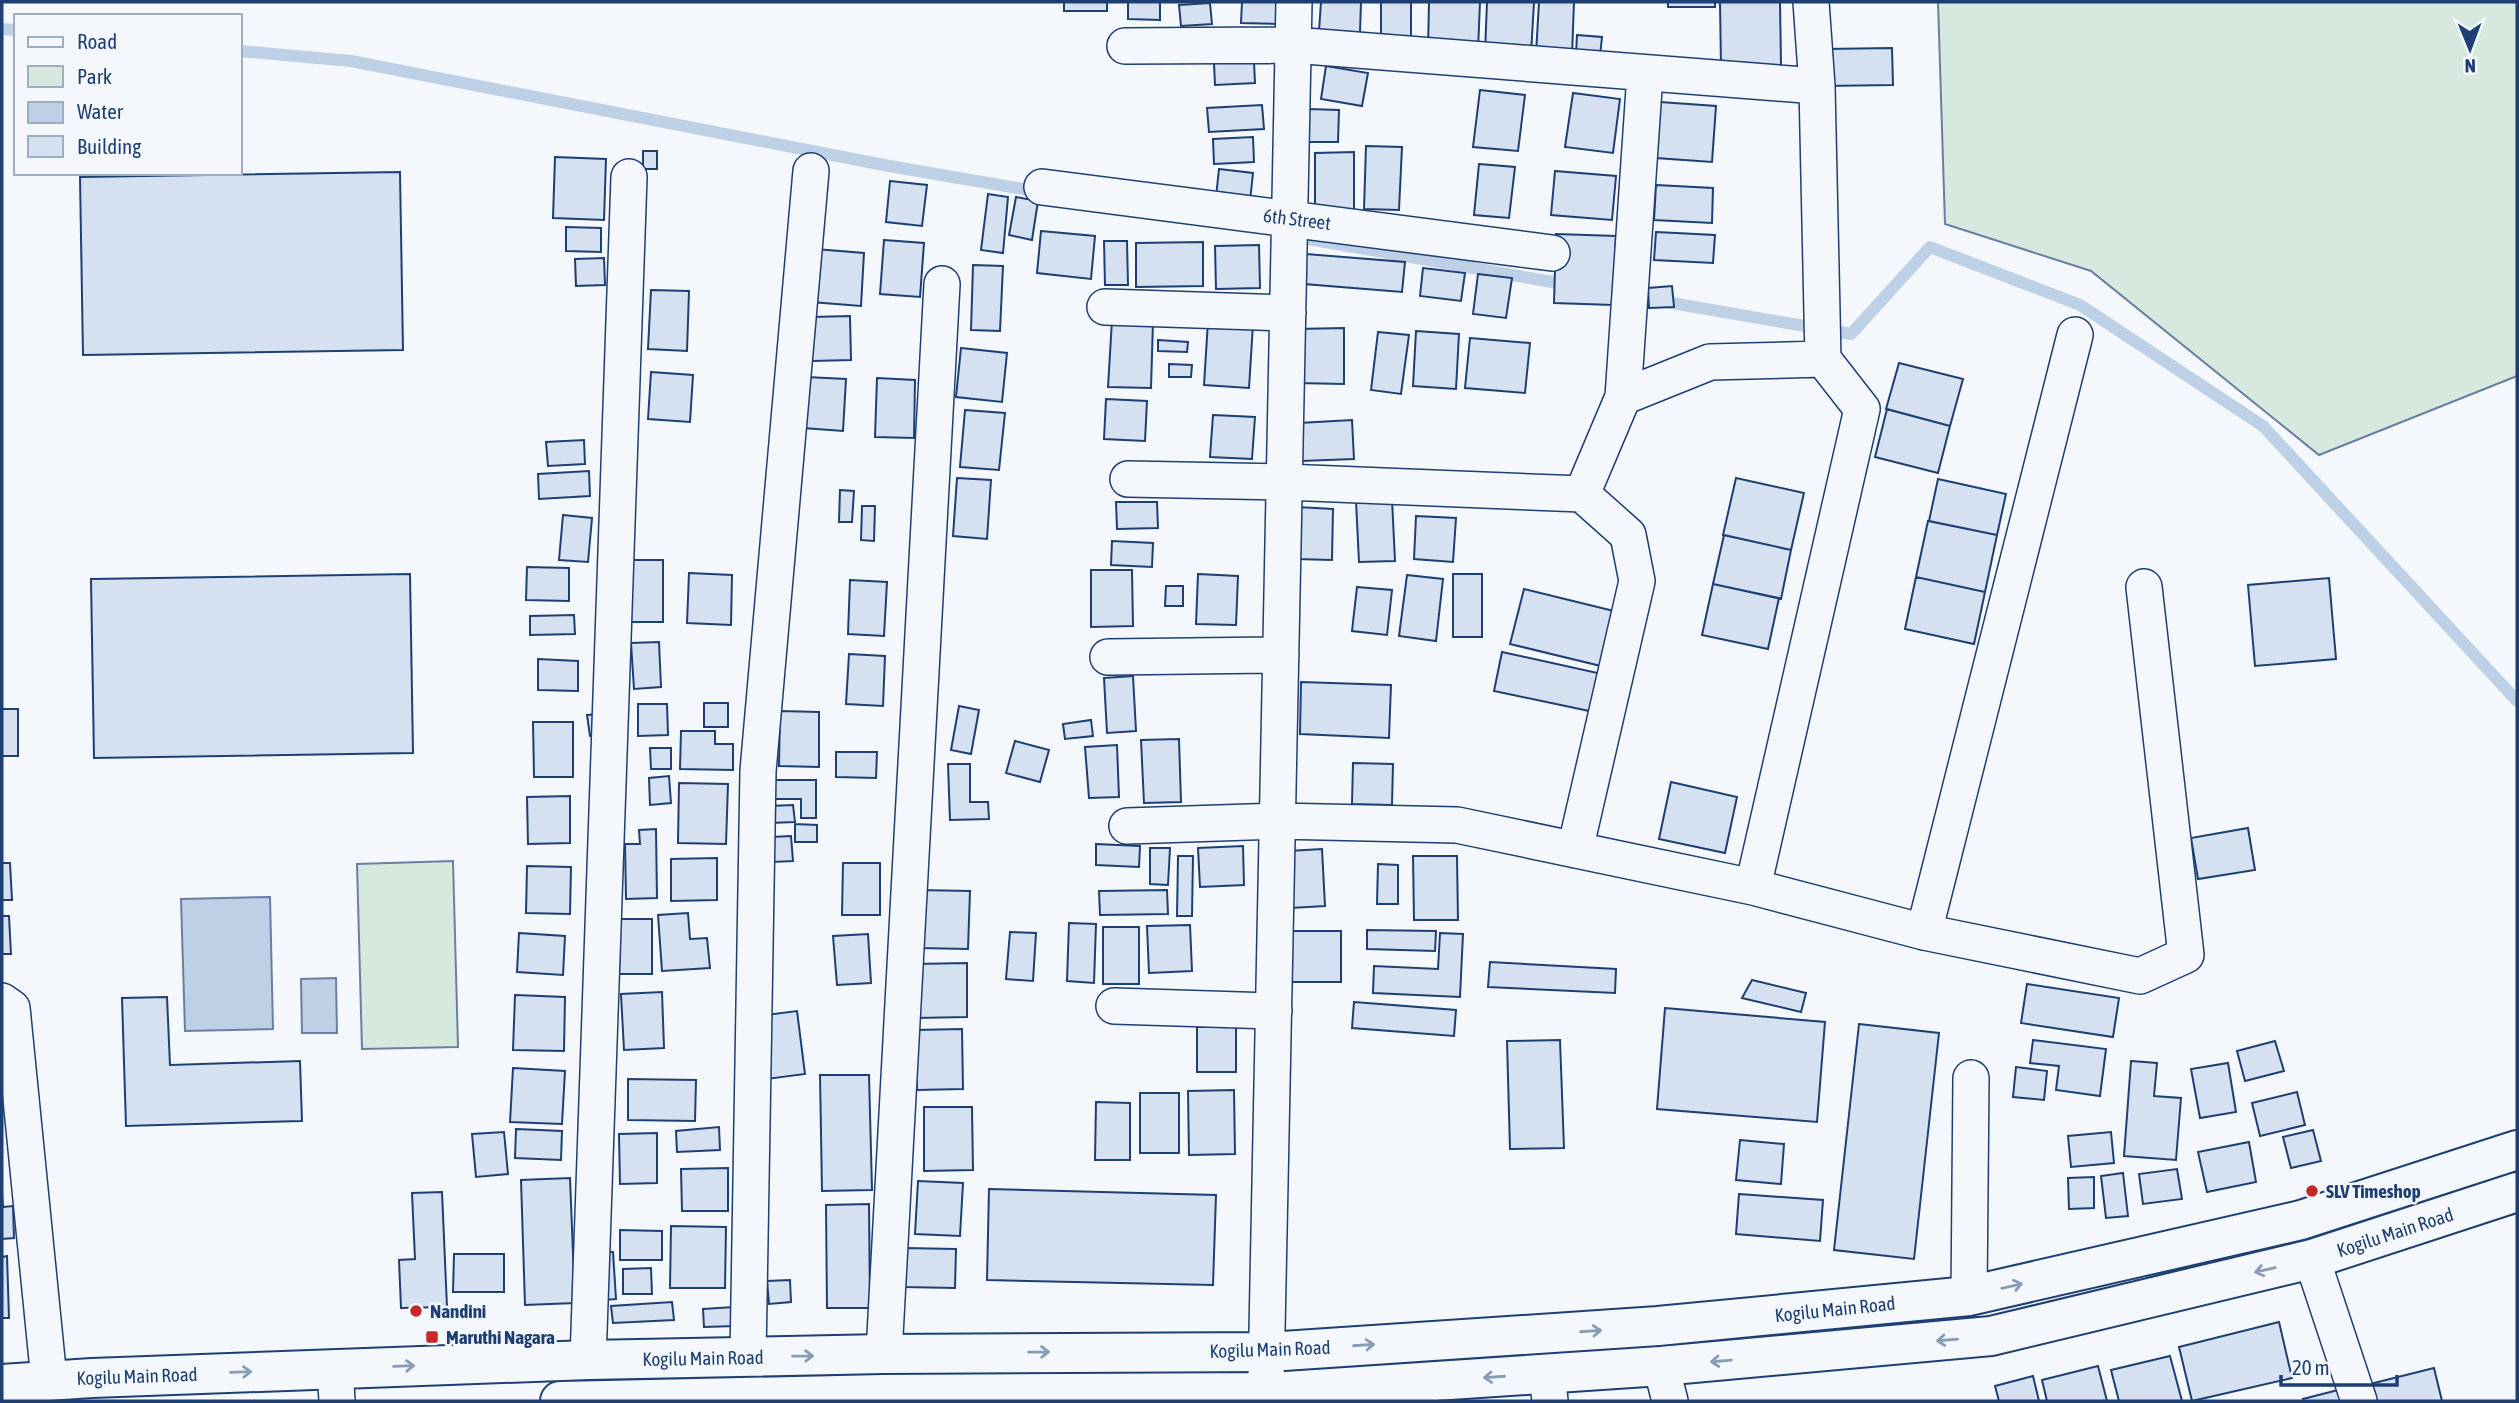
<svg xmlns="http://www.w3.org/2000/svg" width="2519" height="1403" font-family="'Asap Condensed',sans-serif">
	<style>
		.green { fill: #d7e8df; stroke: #687fa3; stroke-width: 2 }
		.water { fill: #bed0e5; stroke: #687fa3; stroke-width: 2 }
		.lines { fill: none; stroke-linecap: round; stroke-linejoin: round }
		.stream { stroke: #bed0e5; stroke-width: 12 }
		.building { fill: #d5e0f0; stroke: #1d3f73; stroke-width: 2 }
		.street-casing { stroke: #1d3f73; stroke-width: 38 }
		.secondary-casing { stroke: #1d3f73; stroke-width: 42 }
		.street { stroke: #f4f7fb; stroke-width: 35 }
		.secondary { stroke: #f4f7fb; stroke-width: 38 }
		.oneway { stroke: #889bb7 }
		.poi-dot { fill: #c62828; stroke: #f4f7fb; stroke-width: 2.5 }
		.labels { text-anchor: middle; stroke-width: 5; stroke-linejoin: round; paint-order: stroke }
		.street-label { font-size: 19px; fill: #1d3f73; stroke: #f4f7fb }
		.poi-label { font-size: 19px; font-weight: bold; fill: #1d3f73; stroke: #f4f7fb; text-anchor: start }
	</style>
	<rect width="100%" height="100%" fill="#f4f7fb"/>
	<path class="green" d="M 1938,2 L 2517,2 L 2517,376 L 2319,455 L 2091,271 L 1945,224 Z
		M 453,861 L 458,1047 L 362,1049 L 357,864 Z"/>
	<path class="water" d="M 270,897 L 273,1029 L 185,1031 L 181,899 Z
		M 336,978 L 337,1033 L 302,1033 L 301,979 Z"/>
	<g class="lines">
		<path class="stream" d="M 2,29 L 16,30
			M 240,51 L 351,61 L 889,166 L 1041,192
			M 1297,237 L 1569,285
			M 1631,296 L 1851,334 L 1930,247 L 2080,305 L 2263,426 L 2517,701"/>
	</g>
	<path class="building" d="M 1064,2 L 1107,2 L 1107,11 L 1064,11 Z
		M 1128,2 L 1160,2 L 1160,20 L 1128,19 Z
		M 1242,2 L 1278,2 L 1277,24 L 1241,23 Z
		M 1321,2 L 1361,2 L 1360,33 L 1319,31 Z
		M 1381,2 L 1411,2 L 1411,38 L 1381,38 Z
		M 1429,2 L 1480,2 L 1478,50 L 1428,49 Z
		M 1487,2 L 1534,2 L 1531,54 L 1485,53 Z
		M 1539,2 L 1574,2 L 1572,56 L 1536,54 Z
		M 1668,2 L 1715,2 L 1715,7 L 1668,7 Z
		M 1720,2 L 1780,2 L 1781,65 L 1721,66 Z
		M 1210,3 L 1212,24 L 1181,26 L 1179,5 Z
		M 1577,35 L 1602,37 L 1600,56 L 1576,55 Z
		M 1892,48 L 1893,85 L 1825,86 L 1824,49 Z
		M 1254,62 L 1255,83 L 1215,85 L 1214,63 Z
		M 1326,66 L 1368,73 L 1362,106 L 1321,99 Z
		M 1480,90 L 1525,95 L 1518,151 L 1473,147 Z
		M 1573,93 L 1620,99 L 1613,153 L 1565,147 Z
		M 1660,102 L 1716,106 L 1712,162 L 1656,158 Z
		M 1262,105 L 1264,129 L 1209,132 L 1207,108 Z
		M 1308,109 L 1339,110 L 1338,142 L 1307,142 Z
		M 1253,137 L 1254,162 L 1214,164 L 1213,139 Z
		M 1366,146 L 1402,147 L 1399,210 L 1364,209 Z
		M 643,151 L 657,151 L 657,169 L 643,169 Z
		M 1354,152 L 1354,210 L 1315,210 L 1315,153 Z
		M 555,157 L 606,159 L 604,220 L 553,218 Z
		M 1479,164 L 1515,167 L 1509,218 L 1474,215 Z
		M 1219,169 L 1253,173 L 1250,201 L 1216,197 Z
		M 1555,171 L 1616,176 L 1612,220 L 1551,215 Z
		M 400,172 L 403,350 L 83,355 L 80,177 Z
		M 890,181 L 927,185 L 922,226 L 886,222 Z
		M 1656,185 L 1713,188 L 1712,223 L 1654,220 Z
		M 988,194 L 1008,197 L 1003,253 L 981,250 Z
		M 1016,197 L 1038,201 L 1032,240 L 1009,235 Z
		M 566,227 L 601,228 L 601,252 L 566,251 Z
		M 1041,231 L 1095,236 L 1091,279 L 1037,273 Z
		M 1656,232 L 1715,235 L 1713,263 L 1654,260 Z
		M 1556,234 L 1616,236 L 1613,305 L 1554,303 Z
		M 884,240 L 924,243 L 920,297 L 880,294 Z
		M 1104,241 L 1127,241 L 1128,285 L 1105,285 Z
		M 1203,242 L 1203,286 L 1136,287 L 1136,243 Z
		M 1259,245 L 1260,288 L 1216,289 L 1215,246 Z
		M 815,249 L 864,253 L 861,306 L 811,302 Z
		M 1306,254 L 1405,262 L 1402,292 L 1304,284 Z
		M 604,258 L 605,285 L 576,286 L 575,259 Z
		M 973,265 L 1003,266 L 1000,331 L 971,330 Z
		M 1423,268 L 1465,273 L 1461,301 L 1420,296 Z
		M 1478,274 L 1512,278 L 1506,318 L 1473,314 Z
		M 1672,286 L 1674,307 L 1649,308 L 1648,288 Z
		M 651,290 L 689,291 L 687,351 L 648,349 Z
		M 850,316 L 851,360 L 812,361 L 811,317 Z
		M 1112,320 L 1153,322 L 1151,388 L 1108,387 Z
		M 1208,321 L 1253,324 L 1249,388 L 1204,385 Z
		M 1344,328 L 1344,384 L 1296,383 L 1296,329 Z
		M 1416,331 L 1459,334 L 1456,389 L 1413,386 Z
		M 1378,332 L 1409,335 L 1401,394 L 1371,390 Z
		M 1470,338 L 1530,343 L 1525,393 L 1465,388 Z
		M 1158,340 L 1188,342 L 1187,352 L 1158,351 Z
		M 961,348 L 1007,353 L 1002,402 L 956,397 Z
		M 1899,363 L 1963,379 L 1950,426 L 1886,409 Z
		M 1169,364 L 1192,365 L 1191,377 L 1169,377 Z
		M 651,372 L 693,375 L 690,422 L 648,419 Z
		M 806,377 L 846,379 L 843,431 L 803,428 Z
		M 877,378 L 915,380 L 914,438 L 875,437 Z
		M 1106,399 L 1147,401 L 1145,441 L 1104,439 Z
		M 1887,409 L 1950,426 L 1938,473 L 1875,457 Z
		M 965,410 L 1005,413 L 999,470 L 960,467 Z
		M 1213,415 L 1255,417 L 1252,459 L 1210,457 Z
		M 1352,420 L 1354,459 L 1301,461 L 1299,423 Z
		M 584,440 L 585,464 L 548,466 L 546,442 Z
		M 589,471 L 590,496 L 539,499 L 538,474 Z
		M 957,478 L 991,480 L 987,539 L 953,536 Z
		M 1736,478 L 1804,493 L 1791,550 L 1723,535 Z
		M 1938,479 L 2006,494 L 1997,535 L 1929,521 Z
		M 840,490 L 854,491 L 852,522 L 839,522 Z
		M 1392,499 L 1395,561 L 1359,562 L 1356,501 Z
		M 1116,502 L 1157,502 L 1158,528 L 1117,529 Z
		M 862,506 L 875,506 L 874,541 L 861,540 Z
		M 1297,507 L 1333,509 L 1332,560 L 1296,559 Z
		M 563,515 L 592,518 L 588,562 L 559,560 Z
		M 1416,516 L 1456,518 L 1453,562 L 1414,559 Z
		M 1928,521 L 1997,535 L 1985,592 L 1916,577 Z
		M 1724,535 L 1791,550 L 1781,599 L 1713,584 Z
		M 1112,541 L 1153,543 L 1152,567 L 1111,565 Z
		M 630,560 L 663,560 L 663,622 L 629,622 Z
		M 527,567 L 569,568 L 569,601 L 526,600 Z
		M 1091,570 L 1132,570 L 1133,626 L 1091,627 Z
		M 689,573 L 732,575 L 731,625 L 687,623 Z
		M 410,574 L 413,753 L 94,758 L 91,579 Z
		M 1198,574 L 1238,576 L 1236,625 L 1196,624 Z
		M 1453,574 L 1482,574 L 1482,637 L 1453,637 Z
		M 1407,575 L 1443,579 L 1436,641 L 1399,636 Z
		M 1916,577 L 1985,592 L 1974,644 L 1905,629 Z
		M 2329,578 L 2336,659 L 2255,666 L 2248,585 Z
		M 850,580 L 887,582 L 884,636 L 848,634 Z
		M 1713,584 L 1779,598 L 1768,649 L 1702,635 Z
		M 1166,586 L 1183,586 L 1183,606 L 1165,606 Z
		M 1357,587 L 1392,590 L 1387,635 L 1352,631 Z
		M 1524,589 L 1622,613 L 1609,668 L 1510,644 Z
		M 574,615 L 575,634 L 530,635 L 530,616 Z
		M 659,642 L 661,687 L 634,689 L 631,643 Z
		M 1502,652 L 1602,674 L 1594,712 L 1494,691 Z
		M 849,654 L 885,656 L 883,706 L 846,704 Z
		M 538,659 L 578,661 L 578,691 L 538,690 Z
		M 1133,676 L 1136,731 L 1107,733 L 1104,678 Z
		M 1301,682 L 1391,685 L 1389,738 L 1300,734 Z
		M 704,703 L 728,703 L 728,727 L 704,727 Z
		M 638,704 L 667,704 L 668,735 L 638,736 Z
		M 959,706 L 979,710 L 971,754 L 951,750 Z
		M 2,709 L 18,709 L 18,756 L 2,756 Z
		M 780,711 L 819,712 L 819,767 L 779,766 Z
		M 600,714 L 602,735 L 590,736 L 587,715 Z
		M 1091,720 L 1093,736 L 1065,739 L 1063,724 Z
		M 533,722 L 573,722 L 573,777 L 534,777 Z
		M 681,731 L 715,731 L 715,744 L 733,744 L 733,770 L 680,769 Z
		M 1179,739 L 1181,802 L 1144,803 L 1141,740 Z
		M 1015,741 L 1049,750 L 1040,782 L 1006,773 Z
		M 1117,745 L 1119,797 L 1089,798 L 1085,747 Z
		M 650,748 L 671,748 L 671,769 L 651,769 Z
		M 836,752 L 877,752 L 876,778 L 836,777 Z
		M 1353,763 L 1393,764 L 1392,805 L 1352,804 Z
		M 948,764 L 970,764 L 970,802 L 988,802 L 989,819 L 950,820 Z
		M 669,776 L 671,803 L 650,805 L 649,778 Z
		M 764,780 L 816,780 L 816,818 L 801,818 L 801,799 L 764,799 Z
		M 1671,782 L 1737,797 L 1725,853 L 1659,839 Z
		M 679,783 L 728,784 L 726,844 L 678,843 Z
		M 570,796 L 570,843 L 528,844 L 527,797 Z
		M 793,805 L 795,822 L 770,823 L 769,806 Z
		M 795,824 L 817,825 L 817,842 L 795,842 Z
		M 2248,828 L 2255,870 L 2198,879 L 2191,838 Z
		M 656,829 L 657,898 L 626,899 L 625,844 L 640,844 L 639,830 Z
		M 791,836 L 793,861 L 772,862 L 771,837 Z
		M 1096,844 L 1140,846 L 1139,867 L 1096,865 Z
		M 1243,846 L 1244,885 L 1200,887 L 1198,848 Z
		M 1150,848 L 1170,848 L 1168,885 L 1150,884 Z
		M 1322,849 L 1325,906 L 1291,908 L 1288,851 Z
		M 1178,856 L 1193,856 L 1192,916 L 1177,916 Z
		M 1413,856 L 1457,856 L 1458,920 L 1414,920 Z
		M 717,858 L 717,900 L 671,901 L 671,859 Z
		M 2,863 L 10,863 L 12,900 L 2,900 Z
		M 843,863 L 880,863 L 880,915 L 842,915 Z
		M 1378,864 L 1398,865 L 1398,904 L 1377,904 Z
		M 527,866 L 571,867 L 570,914 L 526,913 Z
		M 919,890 L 970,891 L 968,949 L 919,948 Z
		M 1167,890 L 1168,914 L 1100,915 L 1099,891 Z
		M 688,913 L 690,939 L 707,938 L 710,968 L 662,971 L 658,915 Z
		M 2,916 L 9,916 L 11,954 L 2,954 Z
		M 620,919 L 652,919 L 652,974 L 619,974 Z
		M 1069,923 L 1096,924 L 1094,983 L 1067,981 Z
		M 1190,925 L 1192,971 L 1149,973 L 1147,926 Z
		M 1103,927 L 1139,927 L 1139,984 L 1103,984 Z
		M 1367,930 L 1436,931 L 1435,951 L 1367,949 Z
		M 1291,931 L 1341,931 L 1341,982 L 1291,982 Z
		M 1010,932 L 1036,933 L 1033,981 L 1006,979 Z
		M 519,933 L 565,936 L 563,975 L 517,972 Z
		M 1440,933 L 1463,934 L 1460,997 L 1373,993 L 1374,966 L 1438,969 Z
		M 868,934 L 871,983 L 837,985 L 833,936 Z
		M 1490,962 L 1616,969 L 1615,993 L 1488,987 Z
		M 967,963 L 967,1017 L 916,1018 L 915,964 Z
		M 1752,980 L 1806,993 L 1801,1012 L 1742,998 Z
		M 2027,984 L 2119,998 L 2113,1037 L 2021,1023 Z
		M 662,992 L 664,1048 L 624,1050 L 621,994 Z
		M 515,995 L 565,997 L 564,1051 L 513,1050 Z
		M 167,997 L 170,1065 L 300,1061 L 302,1121 L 126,1126 L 122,998 Z
		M 1354,1002 L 1456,1010 L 1454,1036 L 1352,1028 Z
		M 1665,1008 L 1825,1022 L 1817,1122 L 1657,1109 Z
		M 797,1011 L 805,1074 L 767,1079 L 759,1016 Z
		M 1859,1024 L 1939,1033 L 1914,1259 L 1834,1250 Z
		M 1197,1027 L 1236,1027 L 1236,1072 L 1197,1072 Z
		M 962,1029 L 963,1089 L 917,1090 L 915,1030 Z
		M 1560,1040 L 1564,1148 L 1510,1149 L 1507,1041 Z
		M 2033,1040 L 2106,1049 L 2100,1096 L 2056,1090 L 2059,1066 L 2030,1063 Z
		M 2275,1041 L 2284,1071 L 2245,1081 L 2237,1051 Z
		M 2131,1061 L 2157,1063 L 2154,1096 L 2181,1098 L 2176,1160 L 2124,1156 Z
		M 2228,1063 L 2236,1112 L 2200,1118 L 2191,1069 Z
		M 2016,1067 L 2047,1071 L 2044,1100 L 2013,1097 Z
		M 513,1068 L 565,1071 L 562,1124 L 510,1122 Z
		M 820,1075 L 869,1075 L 872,1190 L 822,1191 Z
		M 628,1079 L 696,1080 L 695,1121 L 628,1120 Z
		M 1234,1090 L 1235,1154 L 1189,1155 L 1188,1091 Z
		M 2297,1092 L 2305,1125 L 2260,1136 L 2252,1103 Z
		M 1140,1093 L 1179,1093 L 1179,1153 L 1140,1153 Z
		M 1096,1102 L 1130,1103 L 1130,1160 L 1095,1160 Z
		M 924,1107 L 972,1107 L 973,1170 L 924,1171 Z
		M 719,1127 L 720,1150 L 677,1152 L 676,1131 Z
		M 516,1129 L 562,1131 L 561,1160 L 515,1158 Z
		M 2313,1130 L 2321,1161 L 2291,1168 L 2283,1137 Z
		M 504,1132 L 508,1174 L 476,1177 L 472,1134 Z
		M 2111,1132 L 2114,1163 L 2071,1167 L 2068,1136 Z
		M 657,1133 L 657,1183 L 620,1184 L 619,1134 Z
		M 1740,1140 L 1784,1144 L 1781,1184 L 1736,1180 Z
		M 2249,1142 L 2256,1182 L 2207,1192 L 2198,1152 Z
		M 728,1168 L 728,1211 L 682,1211 L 681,1169 Z
		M 2177,1169 L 2182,1199 L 2143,1204 L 2139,1174 Z
		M 2123,1173 L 2128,1216 L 2106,1218 L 2101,1176 Z
		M 2094,1177 L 2094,1208 L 2069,1209 L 2068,1178 Z
		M 570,1178 L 575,1303 L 525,1305 L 521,1180 Z
		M 918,1181 L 963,1183 L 960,1236 L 915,1234 Z
		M 989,1189 L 1216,1195 L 1213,1285 L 987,1280 Z
		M 442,1192 L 447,1307 L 401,1308 L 399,1260 L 415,1259 L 412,1193 Z
		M 2,1193 L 3,1207 L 13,1206 L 14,1238 L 2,1239 Z
		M 1739,1194 L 1823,1200 L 1820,1241 L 1736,1234 Z
		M 869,1204 L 870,1308 L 827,1308 L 826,1205 Z
		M 671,1226 L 726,1227 L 725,1288 L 670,1288 Z
		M 620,1230 L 662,1231 L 662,1260 L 620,1260 Z
		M 905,1248 L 956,1249 L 955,1288 L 904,1287 Z
		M 600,1252 L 613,1252 L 616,1299 L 604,1300 Z
		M 454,1254 L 504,1254 L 504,1292 L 453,1292 Z
		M 7,1256 L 9,1318 L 2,1318 L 2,1257 Z
		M 651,1268 L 652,1294 L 623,1294 L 623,1269 Z
		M 790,1280 L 791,1302 L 769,1304 L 767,1281 Z
		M 672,1302 L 674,1320 L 613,1323 L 611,1306 Z
		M 734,1307 L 735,1326 L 704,1327 L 703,1309 Z
		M 2279,1322 L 2292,1378 L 2192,1401 L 2179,1347 Z
		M 2170,1356 L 2182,1401 L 2119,1401 L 2111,1370 Z
		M 2098,1366 L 2107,1401 L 2047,1401 L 2042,1380 Z
		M 2434,1368 L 2442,1401 L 2374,1401 L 2370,1384 Z
		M 2033,1376 L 2039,1401 L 1999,1401 L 1995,1386 Z
		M 2346,1388 L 2349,1401 L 2304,1401 L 2303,1399 Z"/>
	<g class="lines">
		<g class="street-casing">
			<path id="street" d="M 1125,46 L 1293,45 L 1817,86
				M 1042,187 L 1552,253
				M 1105,307 L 1288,313
				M 1623,397 L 1710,362 L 1823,359
				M 1128,479 L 1285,482 L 1582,494
				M 1108,657 L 1281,655
				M 1127,826 L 1278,821 L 1457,825 L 1753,887 L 1924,932 L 2140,976 L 2186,955 L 2144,587
				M 1575,850 L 1637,581 L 1628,535 L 1582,494 L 1623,397 L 1645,74
				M 1753,887 L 1862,409 L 1823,359 L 1817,86 L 1811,2
				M 1924,932 L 2075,335
				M 2,1001 L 12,1008 L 49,1380
				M 1114,1006 L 1274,1011
				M 2312,1259 L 2359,1401
				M 1969,1296 L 1971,1078
				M 884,1354 L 942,284
				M 748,1357 L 758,771 L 811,171
				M 588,1360 L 629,177
				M 1661,1366 L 1670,1401
				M 335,1368 L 337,1401
				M 1547,1373 L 1550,1401
				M 1266,1380 L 1294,2"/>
		</g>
		<g class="secondary-casing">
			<path id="secondary" d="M 2,1384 L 92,1378 L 588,1360 L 884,1354 L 1268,1352 L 1658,1326 L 1969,1296 L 2301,1220 L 2517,1150
				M 560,1401 L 884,1394 L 1269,1392 L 1661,1366 L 1991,1336 L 2312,1259 L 2517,1192"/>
		</g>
		<use href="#street" class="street"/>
		<use href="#secondary" class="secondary"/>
	</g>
	<defs><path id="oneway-shaft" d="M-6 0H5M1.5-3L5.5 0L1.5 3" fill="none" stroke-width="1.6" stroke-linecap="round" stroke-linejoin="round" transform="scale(1.75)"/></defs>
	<g class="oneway">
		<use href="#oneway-shaft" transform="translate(2265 1270) rotate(167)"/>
		<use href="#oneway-shaft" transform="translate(2012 1286) rotate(-13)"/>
		<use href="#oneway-shaft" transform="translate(1591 1331) rotate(-4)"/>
		<use href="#oneway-shaft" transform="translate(1947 1340) rotate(175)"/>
		<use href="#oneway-shaft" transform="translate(1364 1345) rotate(-4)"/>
		<use href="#oneway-shaft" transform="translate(1039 1352) rotate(-1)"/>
		<use href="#oneway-shaft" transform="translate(803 1356) rotate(-1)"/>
		<use href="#oneway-shaft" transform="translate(1721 1361) rotate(175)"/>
		<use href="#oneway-shaft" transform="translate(404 1366) rotate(-2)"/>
		<use href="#oneway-shaft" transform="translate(241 1372) rotate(-2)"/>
		<use href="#oneway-shaft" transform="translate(1494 1377) rotate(176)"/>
	</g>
	<g class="poi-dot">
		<circle cx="2312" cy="1191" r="7"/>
		<circle cx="416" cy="1311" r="7"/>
		<rect x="425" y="1330" width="14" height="14" rx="3.5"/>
	</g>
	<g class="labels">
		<g class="street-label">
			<text transform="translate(1297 219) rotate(7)" y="7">6th Street</text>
			<text transform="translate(2395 1232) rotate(-18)" y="7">Kogilu Main Road</text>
			<text transform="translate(1835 1309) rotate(-6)" y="7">Kogilu Main Road</text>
			<text transform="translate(1270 1349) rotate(-2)" y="7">Kogilu Main Road</text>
			<text transform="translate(703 1358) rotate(-1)" y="7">Kogilu Main Road</text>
			<text transform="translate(137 1376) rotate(-2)" y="7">Kogilu Main Road</text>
		</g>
		<g class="poi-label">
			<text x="2326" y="1198">SLV Timeshop</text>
			<text x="430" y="1318">Nandini</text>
			<text x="446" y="1344">Maruthi Nagara</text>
		</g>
	</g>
	<rect width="2519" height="1403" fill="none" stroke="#1d3f73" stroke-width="7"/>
	<rect x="14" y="14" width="228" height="161" fill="#f4f7fb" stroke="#9eadc5" stroke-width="2"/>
	<rect x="28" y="37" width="35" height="10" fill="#f4f7fb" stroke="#9eadc5" stroke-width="2"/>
	<text x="77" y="49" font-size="21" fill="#1d3f73">Road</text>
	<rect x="28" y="66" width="35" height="21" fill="#d7e8df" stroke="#9eadc5" stroke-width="2"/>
	<text x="77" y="84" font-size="21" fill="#1d3f73">Park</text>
	<rect x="28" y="102" width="35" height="21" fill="#bed0e5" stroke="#9eadc5" stroke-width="2"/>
	<text x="77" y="119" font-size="21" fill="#1d3f73">Water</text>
	<rect x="28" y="136" width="35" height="21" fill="#d5e0f0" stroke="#9eadc5" stroke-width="2"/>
	<text x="77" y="154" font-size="21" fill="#1d3f73">Building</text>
	<g transform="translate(2470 49) rotate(179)" stroke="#f4f7fb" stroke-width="5" paint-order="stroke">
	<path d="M0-5L12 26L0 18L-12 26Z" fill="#1d3f73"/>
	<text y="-10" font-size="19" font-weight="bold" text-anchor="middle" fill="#1d3f73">N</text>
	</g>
	<path d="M2281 1375v10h116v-10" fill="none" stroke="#1d3f73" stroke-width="3.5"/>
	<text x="2292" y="1375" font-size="21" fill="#1d3f73" stroke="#f4f7fb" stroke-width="5" paint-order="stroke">20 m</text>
</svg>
